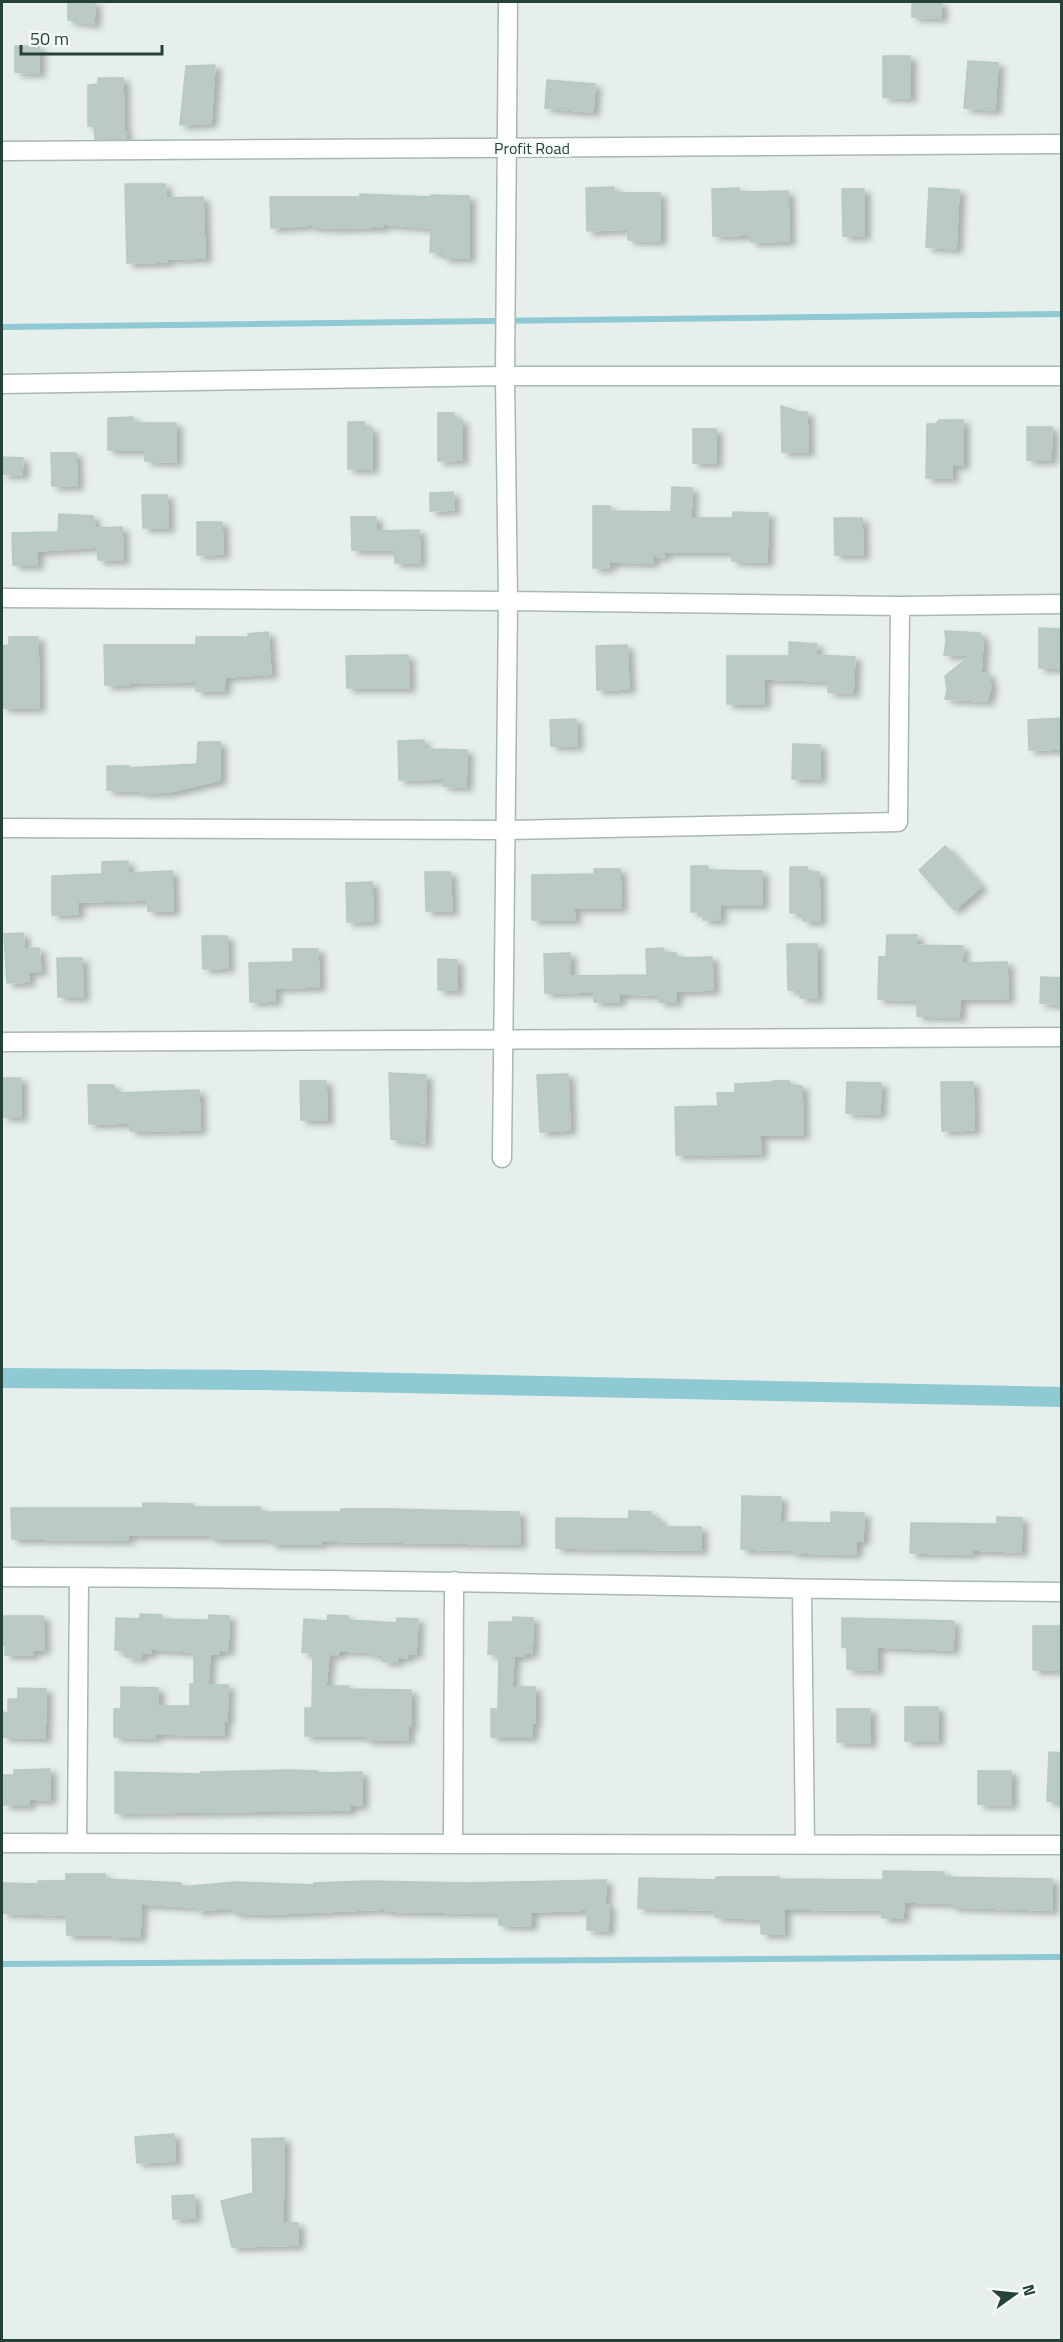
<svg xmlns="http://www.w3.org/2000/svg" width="1063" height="2342" font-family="'Titillium Web',sans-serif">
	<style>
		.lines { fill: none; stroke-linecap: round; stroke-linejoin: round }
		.stream { stroke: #8ec9d4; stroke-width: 6 }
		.canal { stroke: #8ec9d4; stroke-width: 20 }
		.building { fill: #bbcac4; stroke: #b8c9c2; stroke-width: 1.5; filter: url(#shadow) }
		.minor-casing { stroke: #a8b8b2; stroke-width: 21 }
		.tertiary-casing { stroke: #a8b8b2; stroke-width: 21 }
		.minor { stroke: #fff; stroke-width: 18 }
		.tertiary { stroke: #fff; stroke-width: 18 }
		.labels { text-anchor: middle; stroke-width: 6; stroke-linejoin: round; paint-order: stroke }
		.street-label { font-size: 16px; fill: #24423a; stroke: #f7fbf9 }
	</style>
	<defs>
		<filter id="shadow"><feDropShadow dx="6" dy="4" stdDeviation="3" flood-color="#0004"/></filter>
	</defs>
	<rect width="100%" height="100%" fill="#e6efeb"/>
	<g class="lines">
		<path class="stream" d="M 2,327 L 1062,314
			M 2,1964 L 1062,1957"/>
		<path class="canal" d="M 2,1378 L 260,1380 L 1062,1397"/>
	</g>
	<path class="building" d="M 68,2 L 95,2 L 94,24 L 68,20 Z
		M 912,2 L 941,2 L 941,18 L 912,17 Z
		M 15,46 L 39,46 L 39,73 L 15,72 Z
		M 883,56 L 910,56 L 910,98 L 883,97 Z
		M 968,61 L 998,63 L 995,110 L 964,108 Z
		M 215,65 L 211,123 L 180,125 L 186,66 Z
		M 98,78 L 123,78 L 124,131 L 126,131 L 126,139 L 95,139 L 94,126 L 88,126 L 88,85 L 98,84 Z
		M 547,80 L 595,84 L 593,112 L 545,108 Z
		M 125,184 L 165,184 L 166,198 L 203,197 L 205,258 L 167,259 L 167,262 L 127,263 Z
		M 614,187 L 615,193 L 660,193 L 660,241 L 628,240 L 628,229 L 587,231 L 586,188 Z
		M 739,188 L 739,192 L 788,191 L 789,241 L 751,242 L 751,235 L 713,236 L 712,189 Z
		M 929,188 L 959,190 L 956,249 L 926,247 Z
		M 842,189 L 864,189 L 864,236 L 843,236 Z
		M 360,194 L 431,197 L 431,195 L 469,196 L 469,258 L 443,258 L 443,252 L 430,252 L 431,228 L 383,224 L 383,227 L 338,228 L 313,227 L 313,225 L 271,228 L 270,197 L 360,197 Z
		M 781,406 L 799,412 L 807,412 L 808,452 L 782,452 Z
		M 438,413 L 454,413 L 454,420 L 462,420 L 462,460 L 438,461 Z
		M 133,417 L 133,423 L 176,423 L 176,462 L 145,461 L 145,450 L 108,450 L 108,418 Z
		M 939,420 L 963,420 L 963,465 L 952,465 L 952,478 L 926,478 L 927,424 L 936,424 Z
		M 348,422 L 364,422 L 364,428 L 372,428 L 372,469 L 348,469 Z
		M 1027,427 L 1052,427 L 1051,460 L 1027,460 Z
		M 693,429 L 716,429 L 716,463 L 693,463 Z
		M 51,453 L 76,453 L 77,486 L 52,486 Z
		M 2,457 L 23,458 L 22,475 L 2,474 Z
		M 672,487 L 692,488 L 691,518 L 733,518 L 733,512 L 768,513 L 767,562 L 732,561 L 732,552 L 664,552 L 664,557 L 652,556 L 653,563 L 609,562 L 609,568 L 593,568 L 593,506 L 610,506 L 610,511 L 671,512 Z
		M 453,492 L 454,510 L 430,511 L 430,493 Z
		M 142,495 L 167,495 L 168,528 L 143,528 Z
		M 59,514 L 93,516 L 95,528 L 122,527 L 123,560 L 98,560 L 97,547 L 37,551 L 37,565 L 13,565 L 12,533 L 58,532 Z
		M 351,517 L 376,517 L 376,531 L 419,530 L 420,563 L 395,563 L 395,550 L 352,550 Z
		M 834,518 L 862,518 L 863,555 L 835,555 Z
		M 197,522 L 222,522 L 223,554 L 197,555 Z
		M 1039,628 L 1062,629 L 1062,668 L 1039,668 Z
		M 945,631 L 980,633 L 983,642 L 981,673 L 988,673 L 991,687 L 987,701 L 945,699 L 947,690 L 945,676 L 971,655 L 944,655 L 946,642 Z
		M 268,632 L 271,674 L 225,677 L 224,691 L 196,691 L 196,682 L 129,683 L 129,685 L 105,685 L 104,645 L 196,645 L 196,637 L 249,637 L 248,634 Z
		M 9,637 L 38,637 L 39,708 L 2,708 L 2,646 L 9,645 Z
		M 789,642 L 817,644 L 816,655 L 855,657 L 853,693 L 828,692 L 828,681 L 764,679 L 764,704 L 727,704 L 727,656 L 789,656 Z
		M 627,645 L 629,689 L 597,690 L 596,646 Z
		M 408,655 L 409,688 L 347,688 L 346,656 Z
		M 1062,718 L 1062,749 L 1029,750 L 1028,720 Z
		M 576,719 L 577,746 L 551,746 L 550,720 Z
		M 424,740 L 424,749 L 467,750 L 466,787 L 443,786 L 443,779 L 399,780 L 398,741 Z
		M 198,742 L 220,742 L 220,780 L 170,792 L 141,793 L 141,791 L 107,790 L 107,766 L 129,766 L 129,768 L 197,764 Z
		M 793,744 L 820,745 L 820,779 L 792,779 Z
		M 945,846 L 981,887 L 954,910 L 919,870 Z
		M 128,861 L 128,873 L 172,871 L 173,911 L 148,911 L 147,900 L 78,902 L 78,914 L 52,915 L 52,876 L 102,874 L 102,862 Z
		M 691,866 L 707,866 L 709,870 L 762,871 L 762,905 L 720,905 L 720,920 L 703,920 L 703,912 L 691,912 Z
		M 790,867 L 807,867 L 808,872 L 819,872 L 820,921 L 803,921 L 803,913 L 790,913 Z
		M 594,869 L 620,869 L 621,908 L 574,908 L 575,920 L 532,920 L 532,875 L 594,874 Z
		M 425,872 L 450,872 L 452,911 L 426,911 Z
		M 372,882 L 373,921 L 347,922 L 346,883 Z
		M 23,933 L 24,949 L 39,948 L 41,971 L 28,972 L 29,982 L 7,983 L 4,934 Z
		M 887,935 L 917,935 L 916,945 L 963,946 L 962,963 L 1007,962 L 1008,999 L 960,999 L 959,1017 L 917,1016 L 917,1000 L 878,999 L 879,957 L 886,957 Z
		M 202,936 L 227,936 L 228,968 L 203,969 Z
		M 787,944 L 817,944 L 817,998 L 800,998 L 800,990 L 788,990 Z
		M 663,948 L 665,953 L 676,953 L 676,958 L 712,957 L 713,990 L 676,991 L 676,1002 L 659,1002 L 659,995 L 619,994 L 619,1002 L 594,1002 L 594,992 L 545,993 L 544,954 L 570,953 L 570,976 L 647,975 L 646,949 Z
		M 293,949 L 318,949 L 319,987 L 275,988 L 275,1001 L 250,1002 L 249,963 L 293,962 Z
		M 57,958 L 82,958 L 83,997 L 58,997 Z
		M 438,959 L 457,960 L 457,990 L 438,990 Z
		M 1041,977 L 1062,978 L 1062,1004 L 1040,1003 Z
		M 389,1073 L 426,1075 L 425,1143 L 391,1139 Z
		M 568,1074 L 570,1130 L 540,1132 L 537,1075 Z
		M 2,1078 L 21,1078 L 21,1117 L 2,1117 Z
		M 300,1081 L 326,1081 L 327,1120 L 301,1120 Z
		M 773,1081 L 789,1081 L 791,1085 L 802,1086 L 803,1135 L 760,1135 L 761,1154 L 676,1155 L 675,1107 L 718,1106 L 717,1093 L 735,1093 L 735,1084 L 773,1082 Z
		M 847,1082 L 881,1083 L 880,1114 L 846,1113 Z
		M 941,1082 L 973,1082 L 974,1130 L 942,1131 Z
		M 88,1085 L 114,1085 L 114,1093 L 199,1090 L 200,1130 L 130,1131 L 130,1123 L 89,1124 Z
		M 742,1496 L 781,1497 L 780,1522 L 831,1523 L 831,1512 L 864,1513 L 863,1541 L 856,1541 L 856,1554 L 792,1553 L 792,1550 L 741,1549 Z
		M 143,1503 L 193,1504 L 193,1507 L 260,1507 L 260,1512 L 341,1512 L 341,1509 L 391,1509 L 519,1512 L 520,1544 L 321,1541 L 321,1544 L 271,1544 L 271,1539 L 211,1539 L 211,1535 L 128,1535 L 128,1540 L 12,1539 L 11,1508 L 143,1508 Z
		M 629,1511 L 651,1512 L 651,1518 L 660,1519 L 660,1527 L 701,1527 L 701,1550 L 556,1548 L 556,1518 L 629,1519 Z
		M 997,1517 L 1022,1518 L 1021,1552 L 972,1550 L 972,1554 L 910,1553 L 911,1523 L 997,1524 Z
		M 140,1614 L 161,1615 L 161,1619 L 208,1620 L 209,1615 L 229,1616 L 228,1651 L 219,1650 L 219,1654 L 210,1654 L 208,1685 L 228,1685 L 227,1721 L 224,1721 L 224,1735 L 155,1734 L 155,1738 L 114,1737 L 114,1709 L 121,1709 L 121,1687 L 158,1688 L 158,1706 L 190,1706 L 190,1684 L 194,1684 L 194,1652 L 151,1649 L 151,1653 L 142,1653 L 141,1658 L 126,1657 L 126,1651 L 115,1650 L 116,1618 L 140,1619 Z
		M 328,1615 L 348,1616 L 348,1620 L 397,1623 L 397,1618 L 418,1619 L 416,1654 L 408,1653 L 407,1658 L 398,1657 L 397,1662 L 382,1661 L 383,1655 L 371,1655 L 372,1652 L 339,1651 L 338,1655 L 329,1654 L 326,1686 L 349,1686 L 349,1689 L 411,1690 L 411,1726 L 408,1726 L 408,1740 L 366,1740 L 366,1736 L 305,1736 L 305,1708 L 312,1708 L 313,1653 L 302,1652 L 304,1619 L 327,1621 Z
		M 2,1616 L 43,1616 L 44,1650 L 34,1650 L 32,1655 L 5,1655 L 5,1645 L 2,1645 Z
		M 513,1617 L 533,1618 L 532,1653 L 524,1653 L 524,1656 L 514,1656 L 512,1687 L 535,1687 L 535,1723 L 532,1723 L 532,1737 L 491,1737 L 491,1709 L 498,1709 L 499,1654 L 488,1654 L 489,1622 L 513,1622 Z
		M 842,1618 L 954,1621 L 953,1650 L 877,1647 L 877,1670 L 847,1669 L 847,1647 L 842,1647 Z
		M 1033,1626 L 1062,1626 L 1062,1670 L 1033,1670 Z
		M 18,1688 L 46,1689 L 45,1738 L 2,1737 L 2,1712 L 8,1713 L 8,1699 L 18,1699 Z
		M 905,1707 L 938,1707 L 938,1741 L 905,1741 Z
		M 837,1709 L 870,1709 L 870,1743 L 837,1742 Z
		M 1049,1752 L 1062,1753 L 1062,1801 L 1047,1801 Z
		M 50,1769 L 50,1800 L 29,1799 L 29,1805 L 4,1805 L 4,1775 L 14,1775 L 14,1770 Z
		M 289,1770 L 318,1771 L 318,1773 L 362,1772 L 362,1805 L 350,1805 L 350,1810 L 115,1813 L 115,1772 L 201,1774 L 201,1772 Z
		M 978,1771 L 1011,1771 L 1011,1805 L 978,1804 Z
		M 883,1871 L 944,1872 L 944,1877 L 1052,1879 L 1052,1910 L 952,1907 L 952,1903 L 904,1902 L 903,1918 L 882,1918 L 882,1910 L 784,1909 L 784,1934 L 761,1934 L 761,1919 L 715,1917 L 715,1910 L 638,1908 L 639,1878 L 716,1880 L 716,1877 L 779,1877 L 779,1879 L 883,1880 Z
		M 66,1874 L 105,1874 L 105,1879 L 181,1883 L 181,1887 L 236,1882 L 314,1885 L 314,1883 L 369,1881 L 465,1883 L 606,1880 L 605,1905 L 609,1905 L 608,1931 L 587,1930 L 587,1910 L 531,1912 L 531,1926 L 499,1925 L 499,1913 L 423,1912 L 386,1911 L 386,1909 L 271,1914 L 233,1913 L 233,1908 L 197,1911 L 197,1907 L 141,1904 L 140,1937 L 113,1937 L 113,1935 L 67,1935 L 66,1915 L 2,1913 L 2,1883 L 38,1884 L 38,1881 L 66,1881 Z
		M 174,2134 L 175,2161 L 137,2163 L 135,2137 Z
		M 284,2138 L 283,2223 L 298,2223 L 298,2245 L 232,2247 L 221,2201 L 253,2193 L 252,2139 Z
		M 194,2195 L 195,2218 L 173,2219 L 172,2196 Z"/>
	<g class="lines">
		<g class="minor-casing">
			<path id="minor" d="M 2,384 L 505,376 L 1062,376
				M 2,598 L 508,601 L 900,606 L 1062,604
				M 2,828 L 506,830 L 898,822 L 900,606
				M 2,1042 L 1062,1037
				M 502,1158 L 508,601 L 505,376 L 508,2
				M 2,1577 C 355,1577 708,1589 1062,1592
				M 802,1590 L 805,1844
				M 77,1842 L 79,1577
				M 2,1843 L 1062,1845
				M 453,1843 L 454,1581"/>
		</g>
		<g class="tertiary-casing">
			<path id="tertiary" d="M 2,151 L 1062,144"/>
		</g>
		<use href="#minor" class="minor"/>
		<use href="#tertiary" class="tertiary"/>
	</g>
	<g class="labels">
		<g class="street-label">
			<text x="532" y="154">Profit Road</text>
		</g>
	</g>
	<rect width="1063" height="2342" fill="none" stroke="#24423a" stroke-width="6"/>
	<g transform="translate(1015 2294) rotate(75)" stroke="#f7fbf9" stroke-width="4.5" paint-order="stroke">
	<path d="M0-4.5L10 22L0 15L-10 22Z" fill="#24423a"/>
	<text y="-9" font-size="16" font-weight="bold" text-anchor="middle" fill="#24423a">N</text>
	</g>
	<path d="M21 45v9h141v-9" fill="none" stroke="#24423a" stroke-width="3"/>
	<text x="30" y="45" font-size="18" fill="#24423a" stroke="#f7fbf9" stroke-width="4.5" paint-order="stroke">50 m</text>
</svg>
